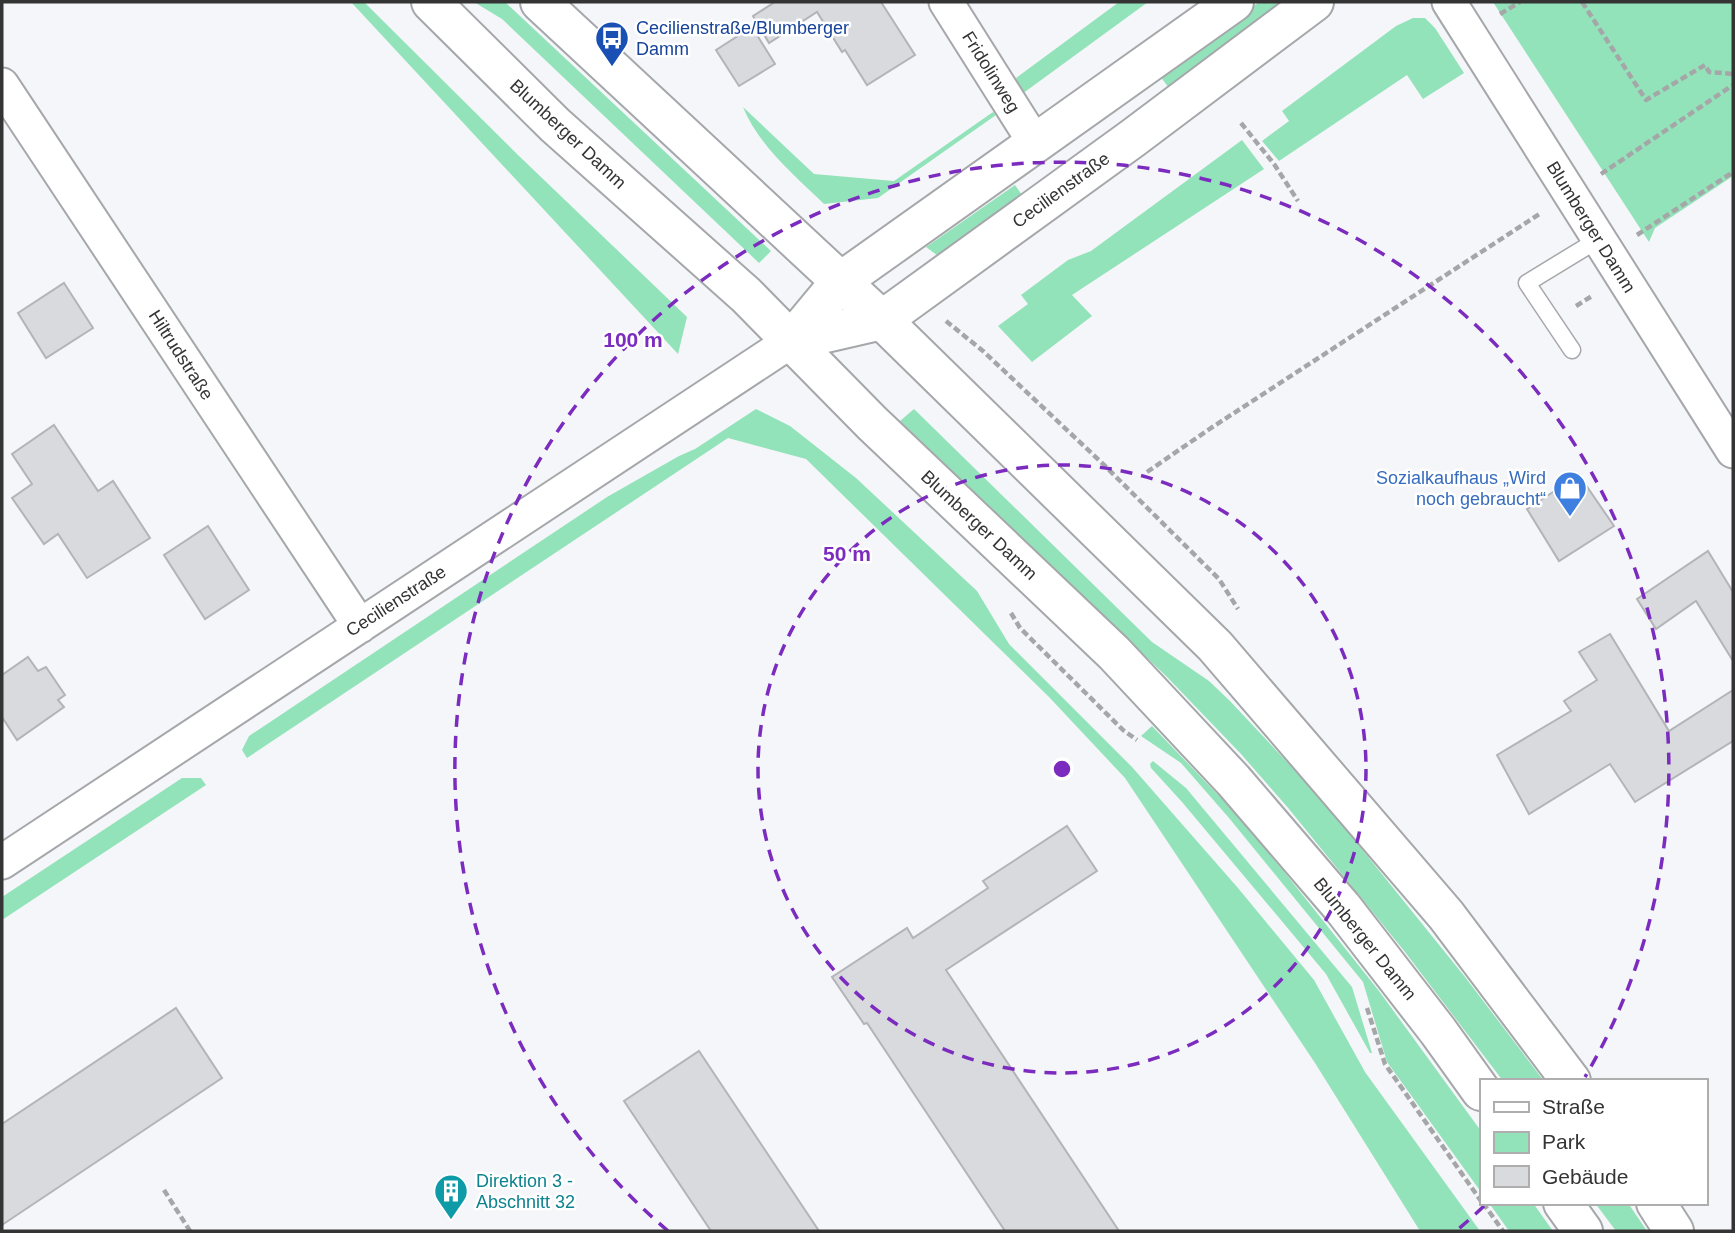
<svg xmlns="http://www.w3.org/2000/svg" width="1735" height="1233" font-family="Helvetica,sans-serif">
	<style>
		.green { fill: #93e3ba }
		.building { fill: #d9dadd; stroke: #b3b4b7; stroke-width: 2 }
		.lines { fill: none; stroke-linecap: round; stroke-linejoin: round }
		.service-casing { stroke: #a6a7aa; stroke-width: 19 }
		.minor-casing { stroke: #a6a7aa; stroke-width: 37 }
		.tertiary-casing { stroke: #a6a7aa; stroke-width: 42 }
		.secondary-casing { stroke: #a6a7aa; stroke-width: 42 }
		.path { stroke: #a5a6a8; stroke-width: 4.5; stroke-dasharray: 7 3.5; stroke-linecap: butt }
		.service { stroke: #fff; stroke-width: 16 }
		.minor { stroke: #fff; stroke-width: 33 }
		.tertiary { stroke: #fff; stroke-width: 38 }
		.secondary { stroke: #fff; stroke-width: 38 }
		.ring { fill: none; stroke: #7b2cbf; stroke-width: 3.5; stroke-dasharray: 12 9 }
		.labels { text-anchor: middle; stroke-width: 5; stroke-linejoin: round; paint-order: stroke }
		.transit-label { font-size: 18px; fill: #164399; stroke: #fff; text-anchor: start }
		.street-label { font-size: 18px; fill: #343435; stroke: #fff }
		.shop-label { font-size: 18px; fill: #366cbe; stroke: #fff; text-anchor: end }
		.culture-label { font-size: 18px; fill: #0d838f; stroke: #fff; text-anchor: start }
		.centre { fill: #7b2cbf; stroke: #fff; stroke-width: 3.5 }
		.ring-label { font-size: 21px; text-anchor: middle; font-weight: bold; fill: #7b2cbf; stroke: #fff; stroke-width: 5; stroke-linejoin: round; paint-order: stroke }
	</style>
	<rect width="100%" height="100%" fill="#f5f6f9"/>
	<path class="green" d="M 351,2 L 364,2 L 518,155 L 687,317 L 678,354 Z
		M 474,2 L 505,2 L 771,251 L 759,263 L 502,19 Z
		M 1119,2 L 1148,2 L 1022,94 L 1016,78 Z
		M 1259,2 L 1281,2 L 1169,88 L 1160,76 Z
		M 1493,2 L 1733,2 L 1733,176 L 1655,228 L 1649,242 Z
		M 1413,18 L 1425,18 L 1435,28 L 1464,73 L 1423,99 L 1407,75 L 1279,161 L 1262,141 L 1289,121 L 1282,111 L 1396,26 Z
		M 743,107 L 814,174 L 894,181 L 993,112 L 996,115 L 878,198 L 824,204 C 794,175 759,146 743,107 Z
		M 1242,140 L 1264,169 L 1072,295 L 1092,316 L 1032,362 L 998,326 L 1028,304 L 1021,295 L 1068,260 L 1091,251 Z
		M 1015,185 L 1022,195 C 993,214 969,238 941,258 L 926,247 Z
		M 756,409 L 790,426 L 856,478 L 977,591 L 1009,644 L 1132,767 L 1238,888 L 1314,980 L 1365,1072 L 1480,1231 L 1420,1231 L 1315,1063 L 1125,778 L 1049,697 L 806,459 L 728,438 L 247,758 L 242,750 L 249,736 L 607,497 L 679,456 L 695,449 Z
		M 914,409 L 1152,642 L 1209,681 L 1230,701 L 1319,796 L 1465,977 L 1544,1081 L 1503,1081 L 1405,952 L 1289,809 L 1241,754 L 1167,677 L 900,421 Z
		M 1152,726 L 1223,800 L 1282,869 L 1379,991 L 1481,1131 L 1481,1192 L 1387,1062 L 1363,982 L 1229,818 L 1181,763 L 1141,736 Z
		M 1153,761 L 1186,788 L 1352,987 L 1372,1053 L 1370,1053 L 1326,974 L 1182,802 L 1151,768 L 1150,764 Z
		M 182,778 L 201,778 L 206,785 L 2,920 L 2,897 Z
		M 1489,1203 L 1533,1203 L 1553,1231 L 1509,1231 Z
		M 1595,1203 L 1628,1203 L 1647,1231 L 1616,1231 Z"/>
	<path class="building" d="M 775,2 L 881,2 L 915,55 L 867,85 L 845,50 L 842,52 L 817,12 L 769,43 L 753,16 Z
		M 752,27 L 775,64 L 739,86 L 716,50 Z
		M 64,283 L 93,328 L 46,358 L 18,313 Z
		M 54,425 L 98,491 L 113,481 L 150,538 L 87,578 L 58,534 L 44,544 L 12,498 L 32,484 L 12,454 Z
		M 1579,475 L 1614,526 L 1559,561 L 1527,509 Z
		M 208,526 L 249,590 L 205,619 L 164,555 Z
		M 1708,551 L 1733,592 L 1733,661 L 1696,601 L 1656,629 L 1637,599 Z
		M 1610,634 L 1669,731 L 1733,690 L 1733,741 L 1635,802 L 1610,764 L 1529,814 L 1497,755 L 1571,711 L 1564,701 L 1597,680 L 1579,652 Z
		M 28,657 L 38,671 L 46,667 L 65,695 L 58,700 L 64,707 L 17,740 L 2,717 L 2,675 Z
		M 1067,826 L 1097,871 L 946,970 L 1119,1231 L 1005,1231 L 867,1023 L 864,1024 L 832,977 L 907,928 L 913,938 L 988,888 L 983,881 Z
		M 176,1008 L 222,1078 L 2,1225 L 2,1124 Z
		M 699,1051 L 819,1231 L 711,1231 L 624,1101 Z"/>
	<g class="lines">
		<g class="service-casing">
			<path id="service" d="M 1572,350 L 1527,283 L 1599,239"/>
		</g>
		<g class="minor-casing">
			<path id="minor" d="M 946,2 L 1035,143
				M 1449,2 L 1733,451
				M 2,85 L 360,626
				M 2,862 L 791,341"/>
		</g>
		<g class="tertiary-casing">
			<path id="tertiary" d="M 791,341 L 882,320 L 1133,138 L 1314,2
				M 791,341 L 840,282 L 1234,2"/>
		</g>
		<g class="secondary-casing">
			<path id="secondary" d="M 431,2 L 555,125 L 746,295 L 872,423 L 1114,653 L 1233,780 L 1342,907 L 1438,1031 L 1481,1091
				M 540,2 L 882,320 L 1215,646 L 1446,915 L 1571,1081
				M 1563,1203 L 1583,1231
				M 1656,1203 L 1674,1231"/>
		</g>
		<path class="path" d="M 1582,2 L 1646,100 L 1705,65 L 1709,72 L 1733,74
			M 1500,14 L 1520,2
			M 1241,123 L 1274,164 L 1298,201
			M 1601,174 L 1733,85
			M 1637,235 L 1733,172
			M 1576,306 L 1592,296
			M 946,321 L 983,351 L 1102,463 L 1219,579 L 1238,609
			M 1147,472 L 1211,428 L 1541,213
			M 1011,613 L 1020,628 L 1123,730 L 1137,740
			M 1367,1008 L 1385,1064 L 1481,1201
			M 164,1190 L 190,1231
			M 1483,1203 L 1503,1231"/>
		<use href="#service" class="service"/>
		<use href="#minor" class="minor"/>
		<use href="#tertiary" class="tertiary"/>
		<use href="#secondary" class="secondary"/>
	</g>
	<g class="ring">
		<circle cx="1062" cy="769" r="304"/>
		<path d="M1484 1206A607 607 0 0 1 1456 1231M668 1231A607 607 0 1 1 1585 1077"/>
	</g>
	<defs>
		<g id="bus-pin" transform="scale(1.75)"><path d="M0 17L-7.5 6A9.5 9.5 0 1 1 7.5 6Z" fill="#1a4fb4" stroke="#fff"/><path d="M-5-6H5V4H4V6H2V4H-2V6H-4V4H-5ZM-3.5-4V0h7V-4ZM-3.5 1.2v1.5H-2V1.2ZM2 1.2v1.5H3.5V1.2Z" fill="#fff"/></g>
		<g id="shop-pin" transform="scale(1.75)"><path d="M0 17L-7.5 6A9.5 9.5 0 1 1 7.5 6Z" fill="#3f7fe0" stroke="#fff"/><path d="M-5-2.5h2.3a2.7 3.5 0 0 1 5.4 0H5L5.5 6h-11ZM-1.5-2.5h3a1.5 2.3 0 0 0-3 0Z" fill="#fff"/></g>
		<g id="building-pin" transform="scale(1.75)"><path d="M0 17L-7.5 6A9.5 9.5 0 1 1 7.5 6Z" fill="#0f9aa8" stroke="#fff"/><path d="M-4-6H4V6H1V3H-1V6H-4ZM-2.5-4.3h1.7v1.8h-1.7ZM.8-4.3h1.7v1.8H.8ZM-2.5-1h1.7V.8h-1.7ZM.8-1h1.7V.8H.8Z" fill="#fff"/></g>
	</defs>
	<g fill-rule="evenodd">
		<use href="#bus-pin" x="612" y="38"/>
		<use href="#shop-pin" x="1570" y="488"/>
		<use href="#building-pin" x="451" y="1191"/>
	</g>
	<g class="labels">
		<g class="transit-label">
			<text x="636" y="34">Cecilienstraße/Blumberger<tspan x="636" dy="21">Damm</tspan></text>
		</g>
		<g class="street-label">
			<text transform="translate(991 72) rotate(58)" y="6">Fridolinweg</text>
			<text transform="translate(568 134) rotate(43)" y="6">Blumberger Damm</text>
			<text transform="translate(1061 190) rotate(-36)" y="6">Cecilienstraße</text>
			<text transform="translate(1591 227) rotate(58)" y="6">Blumberger Damm</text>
			<text transform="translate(181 355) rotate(57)" y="6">Hiltrudstraße</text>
			<text transform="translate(979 525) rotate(43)" y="6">Blumberger Damm</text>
			<text transform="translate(396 601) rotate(-33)" y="6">Cecilienstraße</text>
			<text transform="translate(1365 939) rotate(51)" y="6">Blumberger Damm</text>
		</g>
		<g class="shop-label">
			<text x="1546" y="484">Sozialkaufhaus „Wird<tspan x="1546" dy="21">noch gebraucht“</tspan></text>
		</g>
		<g class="culture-label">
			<text x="476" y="1187">Direktion 3 -<tspan x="476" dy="21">Abschnitt 32</tspan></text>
		</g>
	</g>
	<circle cx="1062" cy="769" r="10" class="centre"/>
	<g class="ring-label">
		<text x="633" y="347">100 m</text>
		<text x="847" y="561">50 m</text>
	</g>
	<rect width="1735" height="1233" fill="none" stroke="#343435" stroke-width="7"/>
	<rect x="1480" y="1079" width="228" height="126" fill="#ffffff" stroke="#aeaeae" stroke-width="2"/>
	<rect x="1494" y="1102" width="35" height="10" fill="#ffffff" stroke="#aeaeae" stroke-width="2"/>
	<text x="1542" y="1114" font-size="21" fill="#343435">Straße</text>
	<rect x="1494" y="1132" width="35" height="21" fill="#93e3ba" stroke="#aeaeae" stroke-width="2"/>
	<text x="1542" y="1149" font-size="21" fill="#343435">Park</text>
	<rect x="1494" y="1166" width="35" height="21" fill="#d9dadd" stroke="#aeaeae" stroke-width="2"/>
	<text x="1542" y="1184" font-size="21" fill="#343435">Gebäude</text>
</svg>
